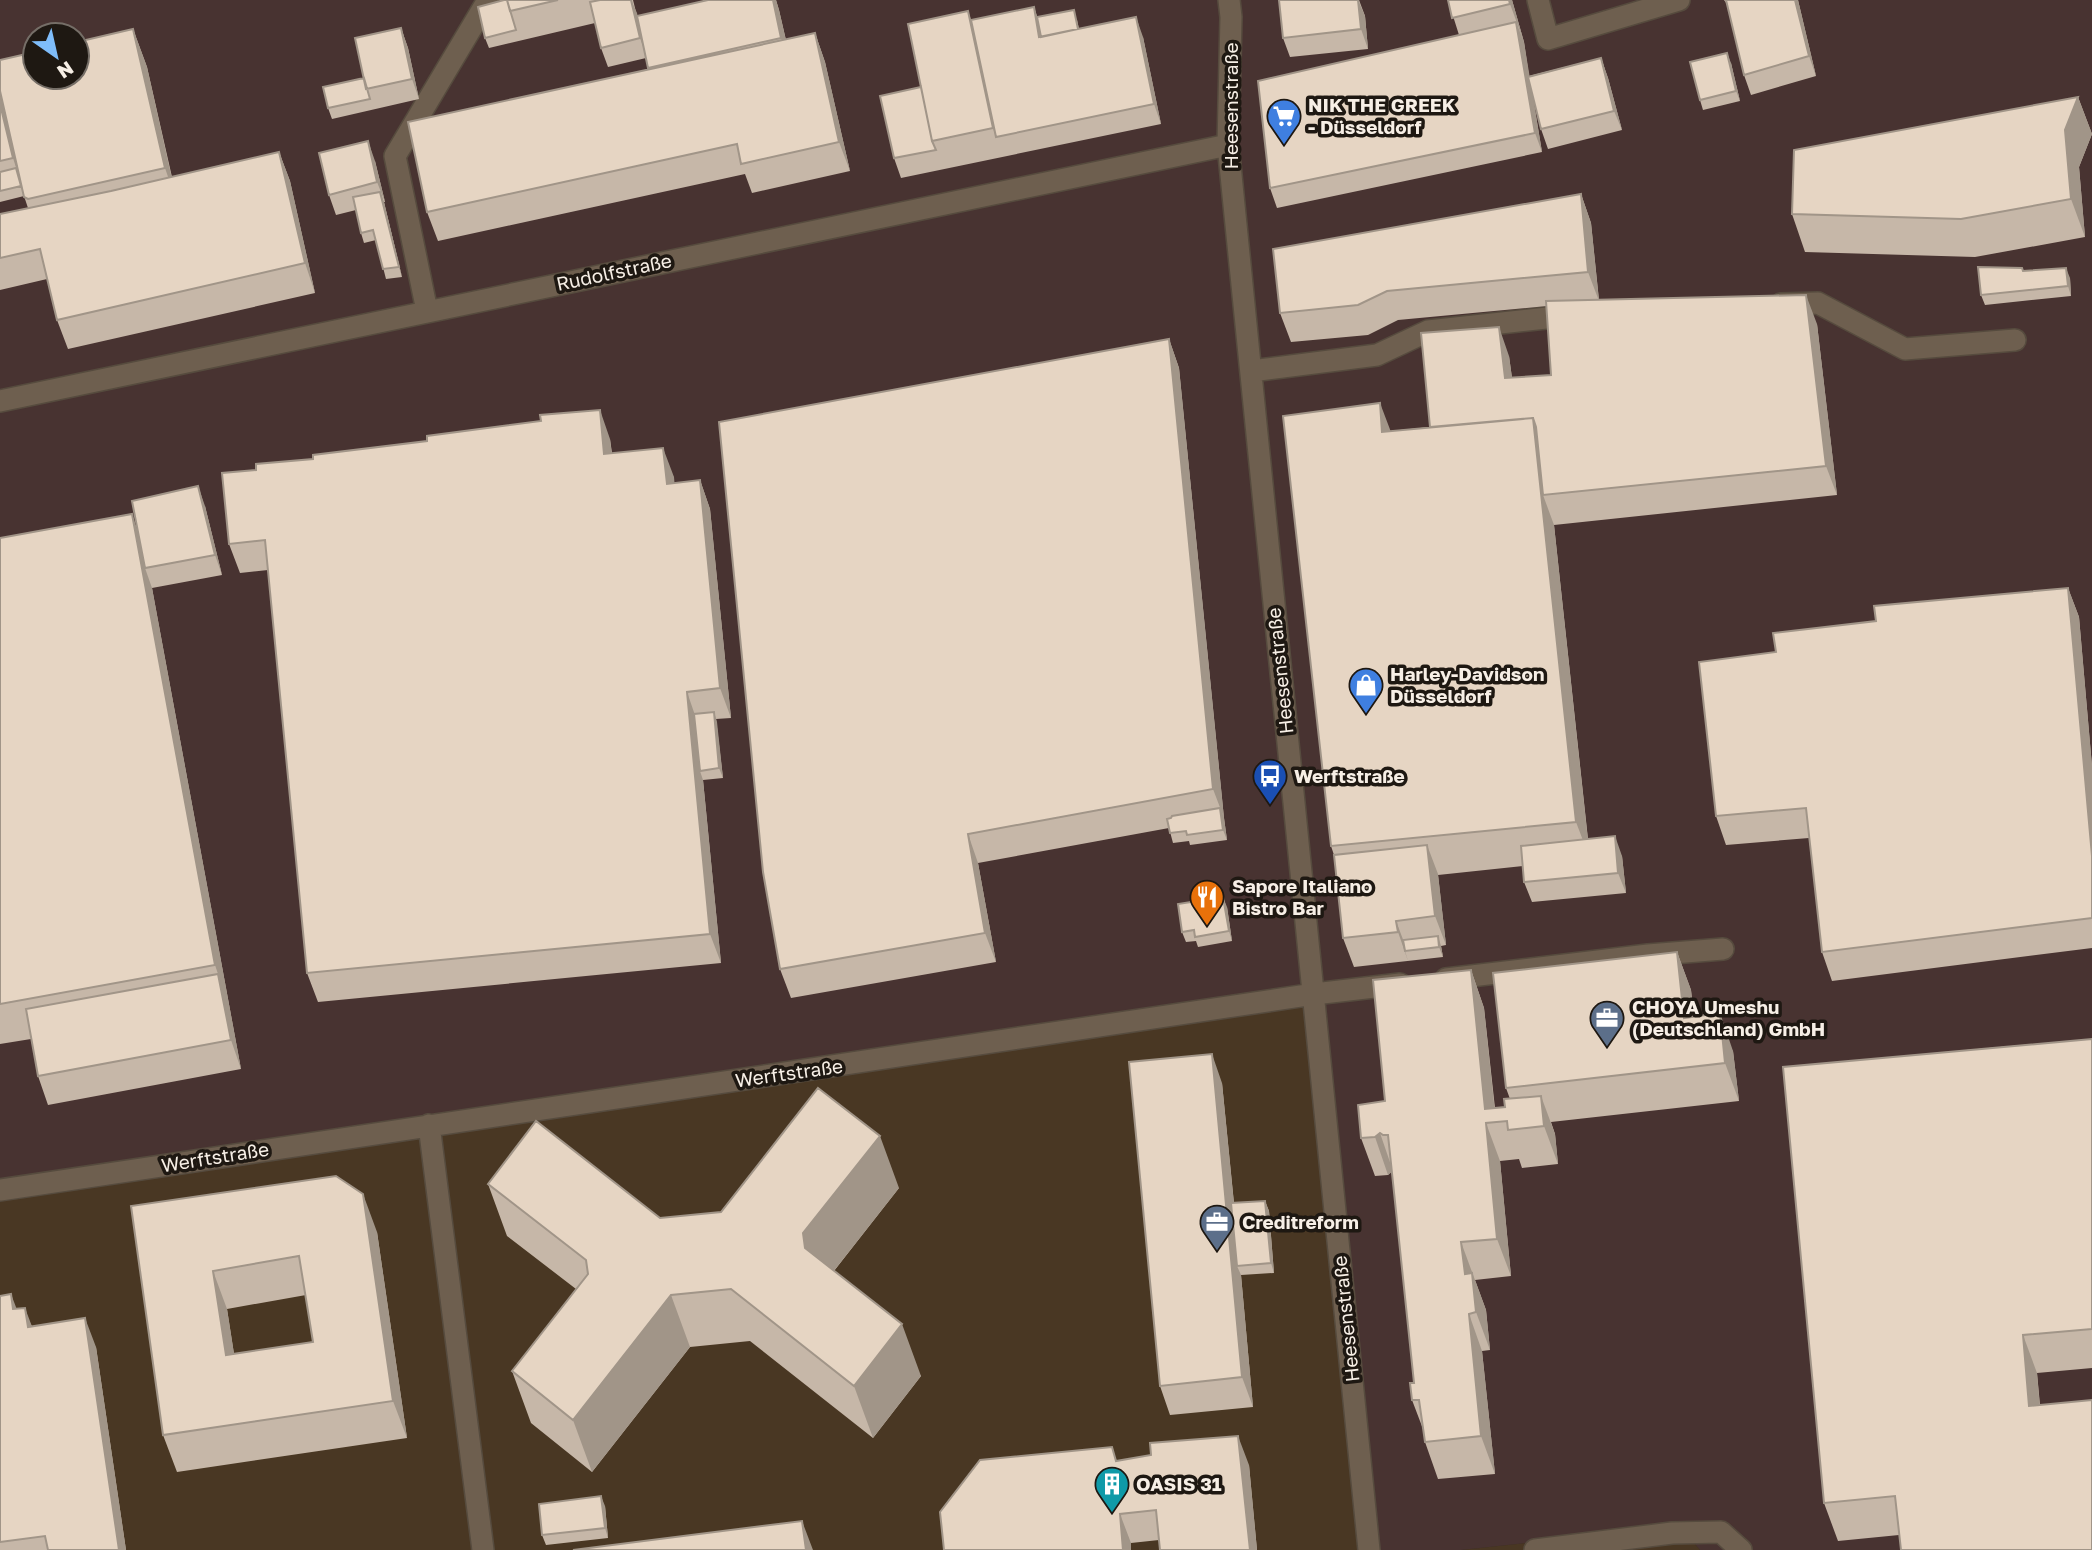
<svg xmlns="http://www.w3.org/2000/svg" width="2092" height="1550" font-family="'Golos Text',sans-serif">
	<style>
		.built { fill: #493723 }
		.industrial { fill: #483331; fill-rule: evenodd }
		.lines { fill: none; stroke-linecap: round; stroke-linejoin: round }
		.minor-casing { stroke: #564b3e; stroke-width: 24 }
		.minor { stroke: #6e5f4f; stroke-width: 21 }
		.wall { fill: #c6b7a8; fill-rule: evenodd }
		.shaded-wall { fill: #a19588 }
		.building { fill: #e6d5c3; stroke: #a19588; stroke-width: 2; fill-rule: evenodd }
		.labels { text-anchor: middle; stroke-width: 7; stroke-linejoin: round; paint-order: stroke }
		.poi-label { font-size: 19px; font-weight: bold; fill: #f7efe6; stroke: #1e1812; text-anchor: start }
		.street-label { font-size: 19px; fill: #f7efe6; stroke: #1e1812 }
	</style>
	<rect width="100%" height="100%" fill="#3c2f20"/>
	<path class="built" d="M 1310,990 L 1377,1550 L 0,1550 L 0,1186 Z
		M 1680,1526 L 1700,1550 L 1461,1550 Z"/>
	<path class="industrial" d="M 0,0 L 2092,0 L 2092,1550 L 1700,1550 L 1680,1526 L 1461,1550 L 1377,1550 L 1310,990 L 0,1183 ZM 35,35 L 77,35 L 77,77 L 35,77 Z"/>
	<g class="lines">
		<g class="minor-casing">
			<path id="minor" d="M 1229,0 L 1231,17 L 1228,145 L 1369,1550
				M 1538,0 L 1548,39 L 1679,0
				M 1781,304 L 1818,303 L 1905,349 L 2015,340
				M 427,311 L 395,156 L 488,0
				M 1251,371 L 1377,355 L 1428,331 L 1574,315
				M 0,401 L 1228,145
				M 1446,979 L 1648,955 L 1723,949
				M 429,1125 L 483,1550
				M 0,1190 L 1314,994 L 1400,984
				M 1535,1550 L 1672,1533 L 1721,1532 L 1741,1550"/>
		</g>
		<use href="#minor" class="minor"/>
	</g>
	<path class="wall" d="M 504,0 L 633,0 L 637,16 L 708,0 L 776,0 L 779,10 L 786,40 L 815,33 L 825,62 L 850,171 L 752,193 L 745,174 L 438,241 L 427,212 L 648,70 L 646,58 L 608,67 L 601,48 L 595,23 L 489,48 L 485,38 Z
		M 1279,0 L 1359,0 L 1365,16 L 1368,49 L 1290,57 L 1283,38 Z
		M 1448,0 L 1512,0 L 1524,42 L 1529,76 L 1601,58 L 1608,78 L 1622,130 L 1548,149 L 1541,129 L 1533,98 L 1542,152 L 1277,208 L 1270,188 L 1459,35 Z
		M 1724,0 L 1798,0 L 1816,76 L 1751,95 L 1744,75 L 1727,4 Z
		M 1034,7 L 1037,17 L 1077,20 L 1079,29 L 1143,37 L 1161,124 L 901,178 L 894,158 L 921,87 L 971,20 Z
		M 401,28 L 408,48 L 419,99 L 332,119 L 328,108 L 364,78 Z
		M 133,29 L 147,67 L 172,177 L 279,152 L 290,181 L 315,293 L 68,349 L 57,320 L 47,279 L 0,290 L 0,214 L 28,208 L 24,196 L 0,202 L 0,94 L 14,153 Z
		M 1731,63 L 1740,101 L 1703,110 L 1700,100 Z
		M 2078,97 L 2092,134 L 2079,167 L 2085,237 L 1975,257 L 1805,252 L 1792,214 Z
		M 375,161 L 385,202 L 384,202 L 402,277 L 386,279 L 376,240 L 364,243 L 361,233 L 356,210 L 336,215 L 329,195 Z
		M 1581,194 L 1591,223 L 1599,300 L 1817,324 L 1837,495 L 1554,525 L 1588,839 L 1622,856 L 1626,893 L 1532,902 L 1524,882 L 1523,866 L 1438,875 L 1446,945 L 1441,946 L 1443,957 L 1354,967 L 1343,938 L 1334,855 L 1331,846 L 1390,431 L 1430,427 L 1509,356 L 1512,378 L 1551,375 L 1547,306 L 1398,320 L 1368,335 L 1291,342 L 1280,313 Z
		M 2023,271 L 2070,278 L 2071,296 L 1985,305 L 1981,295 Z
		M 1169,339 L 1179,368 L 1224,818 L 1227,840 L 1190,845 L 1189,841 L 1173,843 L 1169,828 L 978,863 L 996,962 L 791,998 L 780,969 Z
		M 610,439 L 612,453 L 674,477 L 674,483 L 700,480 L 710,509 L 731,718 L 716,719 L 723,778 L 703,780 L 721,963 L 318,1002 L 307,973 L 268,570 L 240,573 L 229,544 L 256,470 L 313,459 Z
		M 205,506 L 222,575 L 152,588 L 241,1069 L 48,1105 L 38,1076 L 31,1039 L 0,1044 L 0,538 L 138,530 Z
		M 2068,588 L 2079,617 L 2092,766 L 2092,948 L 1832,981 L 1822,952 L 1809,838 L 1726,845 L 1716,816 L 1776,652 L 1876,621 Z
		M 1227,907 L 1232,941 L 1198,947 L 1196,941 L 1186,942 L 1182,932 Z
		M 1677,952 L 1691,990 L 1694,1017 L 1733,1051 L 1739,1101 L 1551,1122 L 1555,1134 L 1558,1164 L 1522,1168 L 1519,1159 L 1500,1161 L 1511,1276 L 1475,1280 L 1486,1310 L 1490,1350 L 1482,1351 L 1495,1474 L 1438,1479 L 1425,1442 L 1423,1429 L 1412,1400 L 1414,1383 L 1392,1171 L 1388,1175 L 1375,1176 L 1361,1138 L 1471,970 L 1484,1008 L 1495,1108 L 1505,1107 L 1510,1099 L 1506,1088 Z
		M 2092,1039 L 2092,1368 L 2037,1373 L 2040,1405 L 1899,1535 L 1838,1541 L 1824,1503 L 1966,1050 Z
		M 1222,1083 L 1234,1203 L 1265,1201 L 1269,1211 L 1274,1273 L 1241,1275 L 1253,1407 L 1170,1415 L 1160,1386 Z
		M 488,1184 L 660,1218 L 721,1212 L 899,1188 L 834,1271 L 921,1376 L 873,1438 L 750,1341 L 690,1347 L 592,1472 L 531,1423 L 512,1371 L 576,1289 L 507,1236 Z
		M 131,1206 L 377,1232 L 407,1438 L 177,1472 L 163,1435 ZM 306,1295 L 313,1342 L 234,1354 L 227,1309 Z
		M 0,1296 L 17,1309 L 32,1326 L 96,1347 L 126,1550 L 0,1550 Z
		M 1117,1460 L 1249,1465 L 1257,1550 L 1160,1550 L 1159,1540 L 1131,1543 L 1131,1550 L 944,1550 Z
		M 605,1506 L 608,1538 L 546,1545 L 542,1535 Z"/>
	<path class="shaded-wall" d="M 631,0 L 637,13 L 647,58 L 640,38 Z
		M 773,0 L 776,0 L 779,10 L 792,67 L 781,38 Z
		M 1358,0 L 1365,16 L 1368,49 L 1361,29 Z
		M 1509,0 L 1512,0 L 1524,42 L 1510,4 Z
		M 1795,0 L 1798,0 L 1816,76 L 1809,56 Z
		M 1034,7 L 1041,27 L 1043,47 L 1039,37 Z
		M 968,11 L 978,40 L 996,137 L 993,128 Z
		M 1136,17 L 1143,37 L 1161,124 L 1154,104 Z
		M 1516,22 L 1524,42 L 1542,152 L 1535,133 Z
		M 401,28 L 408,48 L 419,99 L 412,79 Z
		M 133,29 L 147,67 L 178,206 L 165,168 Z
		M 815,33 L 825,62 L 850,171 L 839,142 Z
		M 1727,53 L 1731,63 L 1740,101 L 1736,91 Z
		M 1601,58 L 1608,78 L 1622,130 L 1614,111 Z
		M 0,94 L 25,196 L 13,158 L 0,104 Z
		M 2078,97 L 2092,134 L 2079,167 L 2085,237 L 2071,199 L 2065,130 Z
		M 368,141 L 375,161 L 385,202 L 377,182 Z
		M 279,152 L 290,181 L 315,293 L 305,263 Z
		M 380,192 L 384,202 L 402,277 L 399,267 Z
		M 1581,194 L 1591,223 L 1599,301 L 1588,272 Z
		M 2066,268 L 2070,278 L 2071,296 L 2068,286 Z
		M 1806,295 L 1817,324 L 1837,495 L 1826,466 Z
		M 1499,327 L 1509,356 L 1516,407 L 1505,378 Z
		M 1169,339 L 1179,368 L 1224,818 L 1213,789 Z
		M 1380,403 L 1394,440 L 1382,432 Z
		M 600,410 L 610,439 L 615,483 L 604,454 Z
		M 1533,418 L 1547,456 L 1543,495 L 1554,525 L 1590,859 L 1576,822 Z
		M 663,448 L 674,477 L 677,513 L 667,484 Z
		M 700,480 L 710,509 L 731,718 L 720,688 Z
		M 198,486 L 205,506 L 222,575 L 215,555 Z
		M 132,514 L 145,552 L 145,568 L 152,588 L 241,1069 L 231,1040 L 218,974 L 215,965 Z
		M 2068,588 L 2079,617 L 2092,766 L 2092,856 Z
		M 687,692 L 697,721 L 700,771 L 703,780 L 721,963 L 710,934 Z
		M 714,712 L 717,722 L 723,778 L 719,768 Z
		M 1220,808 L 1224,818 L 1227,840 L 1223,830 Z
		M 968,834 L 978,863 L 996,962 L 985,933 Z
		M 1615,836 L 1622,856 L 1626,893 L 1618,873 Z
		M 1427,845 L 1438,874 L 1446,945 L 1435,916 Z
		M 1223,897 L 1227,907 L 1232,941 L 1229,931 Z
		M 1396,921 L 1407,950 L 1405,951 L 1408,961 L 1398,932 Z
		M 1438,936 L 1441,946 L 1443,957 L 1439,947 Z
		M 1677,952 L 1691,990 L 1698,1056 L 1684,1018 Z
		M 1471,970 L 1484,1008 L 1496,1122 L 1485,1109 Z
		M 1720,1013 L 1733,1051 L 1739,1101 L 1725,1063 Z
		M 1212,1054 L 1222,1083 L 1240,1265 L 1237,1266 L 1241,1275 L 1253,1407 L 1242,1377 Z
		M 1541,1096 L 1555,1134 L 1558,1164 L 1544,1126 Z
		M 1486,1123 L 1500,1161 L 1511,1276 L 1497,1239 Z
		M 1380,1133 L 1393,1171 L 1388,1175 L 1375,1137 Z
		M 880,1136 L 899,1188 L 822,1286 L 805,1248 L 803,1233 Z
		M 363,1194 L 377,1232 L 407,1438 L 393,1401 Z
		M 1265,1201 L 1269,1211 L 1274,1273 L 1271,1263 Z
		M 1461,1242 L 1486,1310 L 1490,1350 L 1476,1312 L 1465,1274 Z
		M 213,1271 L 227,1309 L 240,1392 L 226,1355 Z
		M 11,1294 L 22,1323 L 13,1309 Z
		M 671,1295 L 690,1347 L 592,1472 L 573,1420 Z
		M 25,1308 L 36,1337 L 28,1327 Z
		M 1469,1314 L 1482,1351 L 1495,1474 L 1481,1436 Z
		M 85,1318 L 96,1347 L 126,1550 L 119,1550 Z
		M 902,1324 L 921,1376 L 873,1438 L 854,1386 Z
		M 2023,1335 L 2037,1373 L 2043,1444 L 2029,1406 Z
		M 1238,1436 L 1249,1465 L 1257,1550 L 1250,1550 Z
		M 601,1496 L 605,1506 L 608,1538 L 605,1528 Z
		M 1120,1514 L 1131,1543 L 1131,1550 L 1123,1550 Z
		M 802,1521 L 813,1550 L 806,1550 Z"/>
	<path class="building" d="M 504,0 L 507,0 L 516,30 L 485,38 L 478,7 Z
		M 507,0 L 558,0 L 510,11 Z
		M 600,0 L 631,0 L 640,38 L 601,48 L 590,2 Z
		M 708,0 L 773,0 L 781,38 L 648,68 L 637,16 Z
		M 1279,0 L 1358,0 L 1361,29 L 1283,38 Z
		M 1448,0 L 1509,0 L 1510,4 L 1452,18 Z
		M 1726,0 L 1795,0 L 1809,56 L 1744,75 Z
		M 1034,7 L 1039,37 L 1136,17 L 1154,104 L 996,137 L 971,20 Z
		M 1074,10 L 1078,29 L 1041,37 L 1037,17 Z
		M 968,11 L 993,128 L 932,141 L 908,24 Z
		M 1516,22 L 1535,133 L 1270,188 L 1258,81 Z
		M 401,28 L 412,79 L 366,89 L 355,38 Z
		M 133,29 L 165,168 L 28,199 L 24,197 L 0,91 L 0,60 L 35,52 L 35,77 L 77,77 L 77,42 Z
		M 815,33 L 839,142 L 741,164 L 737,144 L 427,212 L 408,122 Z
		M 1727,53 L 1736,91 L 1700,100 L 1690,62 Z
		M 1601,58 L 1614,111 L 1541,129 L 1528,77 Z
		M 364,78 L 370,99 L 328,108 L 323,87 Z
		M 921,87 L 932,141 L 936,150 L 894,158 L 880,96 Z
		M 2078,97 L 2065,130 L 2071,199 L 1961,219 L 1792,214 L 1794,150 Z
		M 0,104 L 13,158 L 0,161 Z
		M 368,141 L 377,182 L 329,195 L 319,153 Z
		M 279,152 L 305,263 L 57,320 L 40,249 L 0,258 L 0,214 L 111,191 Z
		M 16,168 L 21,186 L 0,191 L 0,172 Z
		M 380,192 L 399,267 L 383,269 L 373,230 L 361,233 L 353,197 Z
		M 1581,194 L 1588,272 L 1387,291 L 1358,305 L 1280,313 L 1273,249 Z
		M 1978,267 L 2022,268 L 2023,271 L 2066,268 L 2068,286 L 1981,295 Z
		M 1806,295 L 1826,466 L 1543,495 L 1536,427 L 1533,418 L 1430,427 L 1421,333 L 1499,327 L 1505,378 L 1551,375 L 1546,301 Z
		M 1169,339 L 1213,789 L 968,834 L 985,933 L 780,969 L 763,872 L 719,422 Z
		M 1380,403 L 1382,432 L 1533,418 L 1576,822 L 1331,846 L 1283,416 Z
		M 600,410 L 604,454 L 663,448 L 667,484 L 700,480 L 720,688 L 687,692 L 710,934 L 307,973 L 265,540 L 229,544 L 222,473 L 256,470 L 256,464 L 313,459 L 313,455 L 427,441 L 427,436 L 541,421 L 540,415 Z
		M 198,486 L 215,555 L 145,568 L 132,501 Z
		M 132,514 L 215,965 L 0,1004 L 0,538 Z
		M 2068,588 L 2092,856 L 2092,918 L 1822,952 L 1806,808 L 1716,816 L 1699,662 L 1776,652 L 1773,633 L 1876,621 L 1874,606 Z
		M 714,712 L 719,768 L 700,771 L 694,714 Z
		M 1220,808 L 1223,830 L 1187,835 L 1186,831 L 1170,833 L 1167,819 L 1171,818 L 1172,816 Z
		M 1615,836 L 1618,873 L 1524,882 L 1521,846 Z
		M 1427,845 L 1435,916 L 1396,921 L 1398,932 L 1343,938 L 1334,855 Z
		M 1223,897 L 1229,931 L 1195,937 L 1194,930 L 1182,932 L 1178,904 Z
		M 1438,936 L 1439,947 L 1405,951 L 1403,940 Z
		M 1677,952 L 1684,1018 L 1720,1013 L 1725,1063 L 1506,1088 L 1493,973 Z
		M 1471,970 L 1485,1109 L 1505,1107 L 1504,1099 L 1541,1096 L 1544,1126 L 1508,1130 L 1507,1121 L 1486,1123 L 1497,1239 L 1461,1242 L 1465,1274 L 1472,1273 L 1476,1312 L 1469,1314 L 1481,1436 L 1425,1442 L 1419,1400 L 1412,1400 L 1410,1383 L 1414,1383 L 1388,1135 L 1383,1135 L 1380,1133 L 1375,1137 L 1361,1138 L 1358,1105 L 1385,1101 L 1373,980 Z
		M 218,974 L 231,1040 L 38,1076 L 26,1009 Z
		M 2092,1039 L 2092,1329 L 2023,1335 L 2029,1406 L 2092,1400 L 2092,1550 L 1901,1550 L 1895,1496 L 1824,1503 L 1783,1067 Z
		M 1212,1054 L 1242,1377 L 1160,1386 L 1129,1062 Z
		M 818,1088 L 880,1136 L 803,1233 L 805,1248 L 902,1324 L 854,1386 L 731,1289 L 671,1295 L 573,1420 L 512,1371 L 588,1274 L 586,1260 L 488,1184 L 536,1121 L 660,1218 L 721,1212 Z
		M 336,1176 L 363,1194 L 393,1401 L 163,1435 L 131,1206 ZM 299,1256 L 313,1342 L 226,1355 L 213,1271 Z
		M 1265,1201 L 1271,1263 L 1237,1266 L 1231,1203 Z
		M 11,1294 L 13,1309 L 25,1308 L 28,1327 L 85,1318 L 119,1550 L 48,1550 L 45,1536 L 0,1542 L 0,1296 Z
		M 1238,1436 L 1250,1550 L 1160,1550 L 1156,1510 L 1120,1514 L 1123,1550 L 944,1550 L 940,1512 L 980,1460 L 1112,1447 L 1116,1461 L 1151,1455 L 1150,1443 Z
		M 601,1496 L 605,1528 L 542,1535 L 539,1504 Z
		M 802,1521 L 806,1550 L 573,1550 Z"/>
	<defs>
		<g id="supermarket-pin" transform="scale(1.75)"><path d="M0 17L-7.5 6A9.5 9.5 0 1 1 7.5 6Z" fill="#3f7fe0" stroke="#1e1812"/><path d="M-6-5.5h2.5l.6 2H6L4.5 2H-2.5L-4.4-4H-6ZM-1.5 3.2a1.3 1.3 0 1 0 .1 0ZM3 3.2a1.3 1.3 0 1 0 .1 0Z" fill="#fff"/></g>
		<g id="shop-pin" transform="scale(1.75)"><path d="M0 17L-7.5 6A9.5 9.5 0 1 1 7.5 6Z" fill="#3f7fe0" stroke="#1e1812"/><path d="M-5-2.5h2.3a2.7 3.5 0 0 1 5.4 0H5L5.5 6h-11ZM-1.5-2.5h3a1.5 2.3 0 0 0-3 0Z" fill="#fff"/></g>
		<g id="bus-pin" transform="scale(1.75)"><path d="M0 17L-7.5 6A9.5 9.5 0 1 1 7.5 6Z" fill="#1a4fb4" stroke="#1e1812"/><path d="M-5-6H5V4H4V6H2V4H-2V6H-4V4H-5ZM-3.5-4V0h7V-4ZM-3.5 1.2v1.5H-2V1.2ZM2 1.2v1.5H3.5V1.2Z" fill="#fff"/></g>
		<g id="restaurant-pin" transform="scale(1.75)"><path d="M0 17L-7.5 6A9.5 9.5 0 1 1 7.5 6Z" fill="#e8710a" stroke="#1e1812"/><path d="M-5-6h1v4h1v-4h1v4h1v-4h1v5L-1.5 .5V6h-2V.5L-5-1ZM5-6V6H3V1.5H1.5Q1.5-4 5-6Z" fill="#fff"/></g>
		<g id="office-pin" transform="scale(1.75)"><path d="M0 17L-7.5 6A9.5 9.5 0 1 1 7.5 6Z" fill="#5c6f8a" stroke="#1e1812"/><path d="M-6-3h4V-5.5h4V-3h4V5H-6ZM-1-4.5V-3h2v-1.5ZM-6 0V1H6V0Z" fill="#fff"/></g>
		<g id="building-pin" transform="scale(1.75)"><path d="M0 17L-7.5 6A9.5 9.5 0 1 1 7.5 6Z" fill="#0f9aa8" stroke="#1e1812"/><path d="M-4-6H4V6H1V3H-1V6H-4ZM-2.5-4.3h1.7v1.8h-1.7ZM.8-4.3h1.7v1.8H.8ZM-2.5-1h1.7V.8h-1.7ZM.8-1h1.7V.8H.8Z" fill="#fff"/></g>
	</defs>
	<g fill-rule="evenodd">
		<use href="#supermarket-pin" x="1284" y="116"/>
		<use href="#shop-pin" x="1366" y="685"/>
		<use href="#bus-pin" x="1270" y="776"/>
		<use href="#restaurant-pin" x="1207" y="897"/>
		<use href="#office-pin" x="1607" y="1018"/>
		<use href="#office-pin" x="1217" y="1222"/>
		<use href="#building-pin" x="1112" y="1484"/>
	</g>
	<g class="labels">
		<g class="poi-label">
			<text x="1308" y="112">NIK THE GREEK<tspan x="1308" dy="22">- Düsseldorf</tspan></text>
			<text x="1390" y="681">Harley-Davidson<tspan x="1390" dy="22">Düsseldorf</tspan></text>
			<text x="1294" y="783">Werftstraße</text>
			<text x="1232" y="893">Sapore Italiano<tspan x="1232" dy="22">Bistro Bar</tspan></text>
			<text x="1632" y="1014">CHOYA Umeshu<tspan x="1632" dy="22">(Deutschland) GmbH</tspan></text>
			<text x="1242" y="1229">Creditreform</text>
			<text x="1136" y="1491">OASIS 31</text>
		</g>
		<g class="street-label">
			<text transform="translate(1231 106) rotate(-90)" y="7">Heesenstraße</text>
			<text transform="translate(614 272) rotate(-12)" y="7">Rudolfstraße</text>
			<text transform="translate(1280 671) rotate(-96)" y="7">Heesenstraße</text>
			<text transform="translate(789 1073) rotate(-8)" y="7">Werftstraße</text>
			<text transform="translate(215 1157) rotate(-9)" y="7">Werftstraße</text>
			<text transform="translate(1346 1319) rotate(-96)" y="7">Heesenstraße</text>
		</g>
	</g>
	<g transform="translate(56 56) rotate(146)"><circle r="33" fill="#1e1812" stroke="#756e67" stroke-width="2"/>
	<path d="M0-5L12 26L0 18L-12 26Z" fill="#7fbdfa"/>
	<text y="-10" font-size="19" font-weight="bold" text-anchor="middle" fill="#f7efe6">N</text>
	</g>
</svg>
